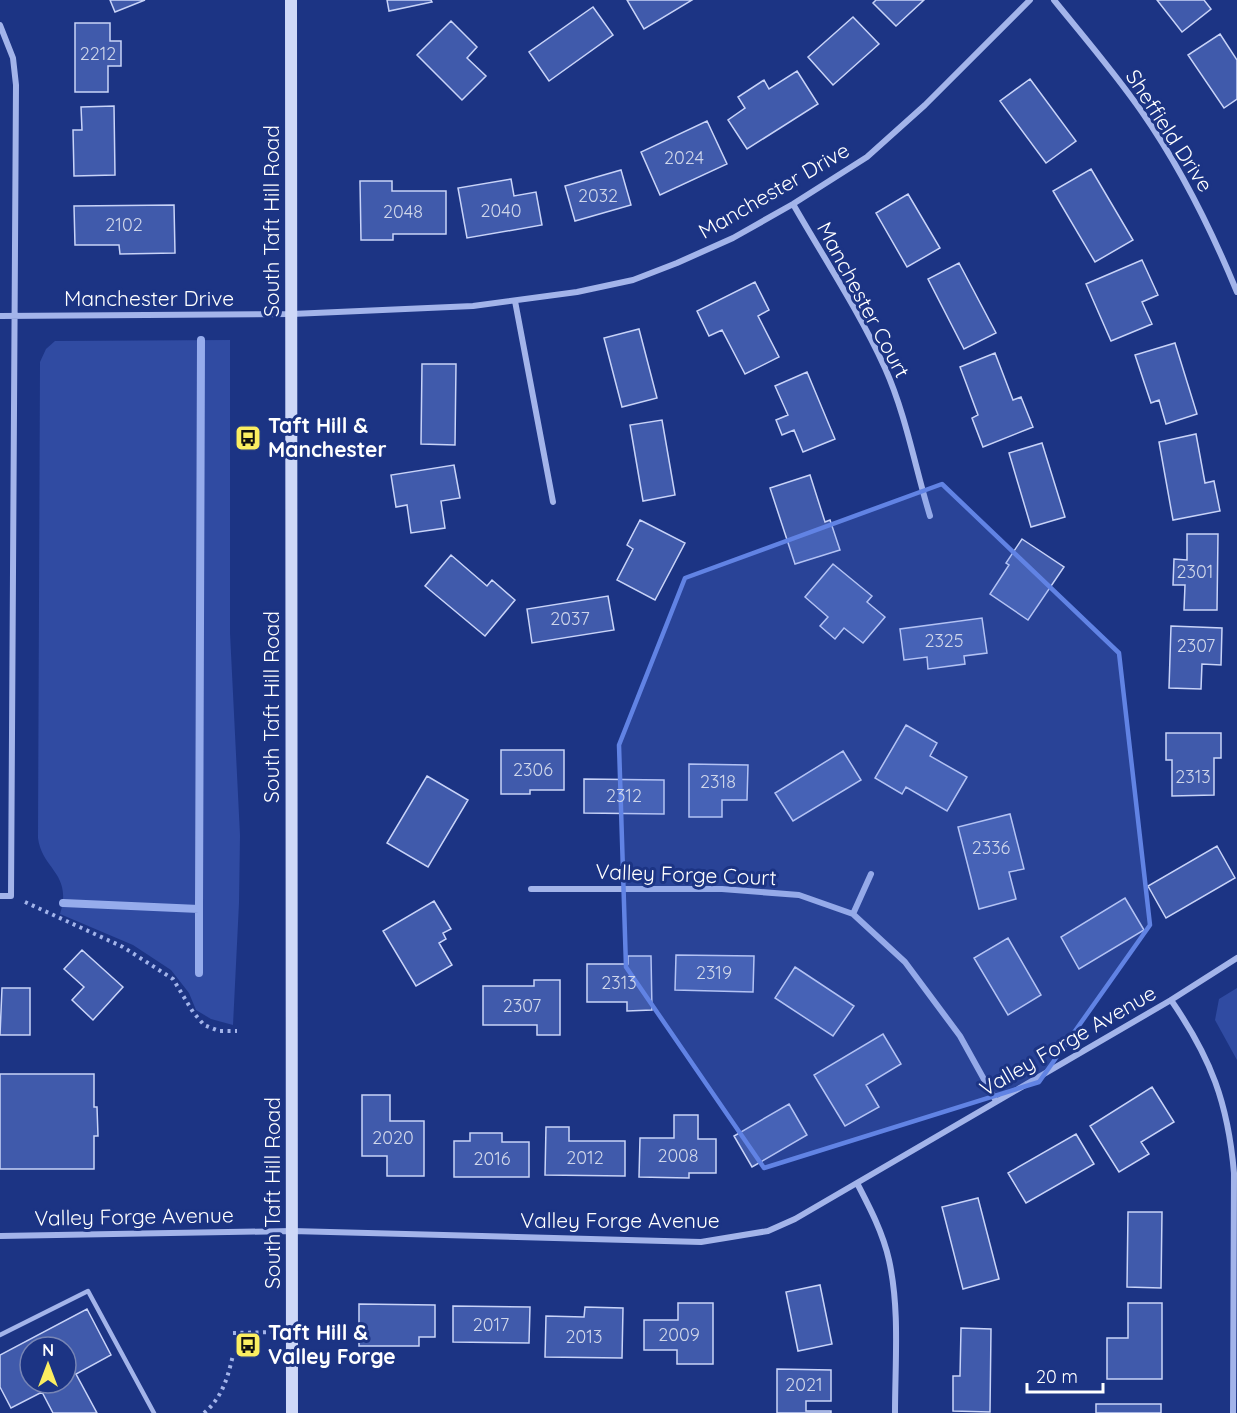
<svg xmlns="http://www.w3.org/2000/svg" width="1237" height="1413" font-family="Quicksand,sans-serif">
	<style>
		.green { fill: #304ba2 }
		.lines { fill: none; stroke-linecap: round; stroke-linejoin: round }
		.stream { stroke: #96acec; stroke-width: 8 }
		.building { fill: #405aab; stroke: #c8d3f8; stroke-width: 1.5; fill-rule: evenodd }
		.path { stroke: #a3b4ea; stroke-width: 4; stroke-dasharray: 3 4.5; stroke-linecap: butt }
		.service { stroke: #a3b4ea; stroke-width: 4.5 }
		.minor { stroke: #a3b4ea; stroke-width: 6 }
		.secondary { stroke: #ced8f8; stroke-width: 12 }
		.marked { fill: #6183e4; fill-opacity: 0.2; stroke: #6183e4; stroke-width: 4.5; stroke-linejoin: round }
		.labels { text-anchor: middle; stroke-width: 6; stroke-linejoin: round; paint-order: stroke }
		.number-label { font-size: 18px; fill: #cfd6ea }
		.street-label { font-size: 21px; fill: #fff; stroke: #1c3484 }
		.poi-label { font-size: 21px; font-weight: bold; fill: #fff; stroke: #1c3484; text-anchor: start }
	</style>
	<rect width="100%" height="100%" fill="#1c3484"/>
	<path class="green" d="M 230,340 L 230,633 L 240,835 L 239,903 L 233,1025 L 211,1019 L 196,1010 L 189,993 L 171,970 L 133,945 L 60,914 C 73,873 42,870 38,838 L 40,362 L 46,349 L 55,341 Z
		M 1237,988 L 1237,1060 L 1215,1020 L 1219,999 Z"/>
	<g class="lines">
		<path class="stream" d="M 63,903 L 199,909 L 199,973
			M 199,909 L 201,340"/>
	</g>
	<path class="building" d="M 110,0 L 145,0 L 115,12 Z
		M 387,0 L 431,0 L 432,2 L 389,11 Z
		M 627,0 L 692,0 L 644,29 Z
		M 876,0 L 924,0 L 896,26 L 873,3 Z
		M 1157,0 L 1204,0 L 1211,9 L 1182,32 Z
		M 593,7 L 613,35 L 549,81 L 529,52 Z
		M 853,17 L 879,44 L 833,85 L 808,57 Z
		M 451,21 L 477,47 L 467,58 L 486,76 L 462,100 L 417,55 Z
		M 75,23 L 110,23 L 110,41 L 121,41 L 121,66 L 108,66 L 108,92 L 75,92 Z
		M 1220,34 L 1237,60 L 1237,99 L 1224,108 L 1188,55 Z
		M 797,71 L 818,104 L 747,149 L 728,120 L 745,108 L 738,97 L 764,80 L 769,89 Z
		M 1030,79 L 1076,141 L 1046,163 L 1000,101 Z
		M 114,106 L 115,175 L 74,176 L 73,130 L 82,130 L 81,107 Z
		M 707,121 L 727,164 L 660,195 L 641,152 Z
		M 1091,169 L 1133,240 L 1095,262 L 1053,191 Z
		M 621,170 L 631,205 L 575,221 L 565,186 Z
		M 511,179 L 514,196 L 536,192 L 542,225 L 467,238 L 458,188 Z
		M 360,181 L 392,181 L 392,191 L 446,191 L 446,234 L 393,234 L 393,240 L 361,240 Z
		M 908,194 L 940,248 L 907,267 L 876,213 Z
		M 174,205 L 175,253 L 120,254 L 119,245 L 75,245 L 74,206 Z
		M 1142,260 L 1158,295 L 1142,302 L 1152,324 L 1111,341 L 1086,284 Z
		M 959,263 L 996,333 L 964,349 L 928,279 Z
		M 755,282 L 769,310 L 758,316 L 779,357 L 745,374 L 722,330 L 709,336 L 697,311 Z
		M 639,329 L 657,398 L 622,407 L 604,338 Z
		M 1175,343 L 1197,414 L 1166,424 L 1159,400 L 1151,403 L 1135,355 Z
		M 995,353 L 1013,400 L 1021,397 L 1033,427 L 983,447 L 972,418 L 978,415 L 960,367 Z
		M 422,364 L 456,364 L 455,445 L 421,444 Z
		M 807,372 L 835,439 L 803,452 L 794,430 L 782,435 L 776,420 L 788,415 L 775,386 Z
		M 662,420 L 675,495 L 643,501 L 630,425 Z
		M 1196,434 L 1205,483 L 1214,481 L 1220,511 L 1173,520 L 1159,442 Z
		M 1042,443 L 1065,517 L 1031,527 L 1009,453 Z
		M 454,465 L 460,498 L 441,501 L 445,528 L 411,533 L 407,505 L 396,507 L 391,475 Z
		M 810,475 L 825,522 L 830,520 L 840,550 L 795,564 L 770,488 Z
		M 640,520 L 685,543 L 655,600 L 617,580 L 633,549 L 627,545 Z
		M 1187,534 L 1218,534 L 1217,610 L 1184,610 L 1185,585 L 1173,585 L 1174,559 L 1187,560 Z
		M 1022,539 L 1064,567 L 1028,620 L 990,594 L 1009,565 L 1006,563 Z
		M 451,555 L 487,586 L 492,580 L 515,600 L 485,636 L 425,586 Z
		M 833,564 L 872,596 L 867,602 L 885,617 L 863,643 L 844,628 L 835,639 L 820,626 L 828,617 L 805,597 Z
		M 608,596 L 614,630 L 532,643 L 527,609 Z
		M 982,618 L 987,653 L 964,656 L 965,664 L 928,669 L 927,657 L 904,660 L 900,629 Z
		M 1171,626 L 1222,628 L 1221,665 L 1202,664 L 1201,689 L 1169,688 Z
		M 906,725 L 937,743 L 930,756 L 967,777 L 947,811 L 906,787 L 902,794 L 875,778 Z
		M 1166,733 L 1221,733 L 1221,758 L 1214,758 L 1214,795 L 1172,796 L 1172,760 L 1166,760 Z
		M 501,750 L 564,750 L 564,790 L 530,790 L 530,794 L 501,794 Z
		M 843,751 L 861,780 L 793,821 L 775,793 Z
		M 689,764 L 748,765 L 747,800 L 722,800 L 722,817 L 689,817 Z
		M 427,776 L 468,800 L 428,867 L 387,843 Z
		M 584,779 L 664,780 L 664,814 L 584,813 Z
		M 1010,814 L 1024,869 L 1009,872 L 1016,899 L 979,909 L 958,827 Z
		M 1217,846 L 1235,878 L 1166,918 L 1148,886 Z
		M 1125,898 L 1144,930 L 1079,969 L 1061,937 Z
		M 434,901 L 451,929 L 443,933 L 446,939 L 439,943 L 452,965 L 416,986 L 383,931 Z
		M 1008,938 L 1041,995 L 1008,1015 L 974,958 Z
		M 82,950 L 123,987 L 93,1020 L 72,1000 L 84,987 L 64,969 Z
		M 676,955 L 754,956 L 753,992 L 675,990 Z
		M 628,956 L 651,956 L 652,1010 L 627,1011 L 627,1002 L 587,1002 L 587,964 L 628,964 Z
		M 795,967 L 854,1006 L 833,1036 L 775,998 Z
		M 534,980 L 560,980 L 560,1035 L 537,1035 L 537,1025 L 483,1025 L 483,986 L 534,986 Z
		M 2,988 L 30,988 L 30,1035 L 0,1035 Z
		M 883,1034 L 901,1064 L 866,1085 L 879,1107 L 845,1126 L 814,1075 Z
		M 0,1074 L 94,1074 L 94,1107 L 97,1107 L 98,1136 L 94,1136 L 94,1169 L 0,1169 Z
		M 1152,1087 L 1174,1122 L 1141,1142 L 1149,1154 L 1119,1172 L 1090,1126 Z
		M 362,1095 L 390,1095 L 390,1121 L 424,1121 L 424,1176 L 387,1176 L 387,1156 L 362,1156 Z
		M 789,1104 L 807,1135 L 752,1167 L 734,1136 Z
		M 674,1115 L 698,1115 L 698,1139 L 716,1139 L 716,1173 L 689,1173 L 689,1178 L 639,1177 L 640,1138 L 674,1138 Z
		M 546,1127 L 569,1127 L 569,1141 L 625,1141 L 625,1176 L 545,1175 Z
		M 470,1133 L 502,1133 L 502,1142 L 529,1142 L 529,1177 L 454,1177 L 454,1141 L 470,1141 Z
		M 1076,1134 L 1094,1164 L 1026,1203 L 1008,1173 Z
		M 978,1198 L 999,1279 L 963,1289 L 942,1207 Z
		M 1128,1212 L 1162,1212 L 1161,1288 L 1127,1287 Z
		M 820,1285 L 832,1344 L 798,1351 L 786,1292 Z
		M 678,1303 L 713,1303 L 713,1364 L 677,1364 L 677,1350 L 644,1350 L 644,1320 L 678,1320 Z
		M 1128,1303 L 1162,1303 L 1162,1379 L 1107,1379 L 1107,1338 L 1128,1338 Z
		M 359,1304 L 435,1305 L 435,1337 L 419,1337 L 419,1346 L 359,1346 Z
		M 453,1306 L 530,1307 L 529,1343 L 453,1342 Z
		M 585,1307 L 623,1308 L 622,1358 L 545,1357 L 546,1316 L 584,1317 Z
		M 87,1309 L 111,1355 L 76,1374 L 97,1413 L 53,1413 L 42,1392 L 11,1408 L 0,1387 L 0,1355 ZM 30,1347 L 66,1347 L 66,1383 L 30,1383 Z
		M 961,1328 L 991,1329 L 990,1412 L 953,1411 L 953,1376 L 960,1376 Z
		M 777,1369 L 831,1370 L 831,1401 L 806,1401 L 806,1411 L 831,1411 L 831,1413 L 777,1413 Z
		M 1096,1404 L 1161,1404 L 1161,1413 L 1096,1413 Z"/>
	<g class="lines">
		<path class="path" d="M 25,902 L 123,947 L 173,979 L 193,1012 L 204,1025 L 219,1031 L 237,1031
			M 233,1333 L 274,1332
			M 204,1413 C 222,1398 228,1377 233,1355"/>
		<path class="service" d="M 0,1335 L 88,1291 L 154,1413"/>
		<path class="minor" d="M 1054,0 C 1084,37 1115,73 1142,112 C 1181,168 1211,229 1237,292
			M 0,25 L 13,58 L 16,85 L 11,896 L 0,896
			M 793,204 C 824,258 859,311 885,368 C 906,415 915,467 930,516
			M 515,301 L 553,502
			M 0,316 L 292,314 L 473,306 L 577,292 L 633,280 L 677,263 L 733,238 L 793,204 L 867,157 L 925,105 L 1030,0
			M 531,889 L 722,889 L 799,895 L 853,914 L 905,962 L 960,1036 L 996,1101
			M 853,914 L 871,874
			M 1171,1000 C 1211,1058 1228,1103 1234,1173 L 1233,1413
			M 857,1183 C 870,1208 883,1233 889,1260 C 900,1310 895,1362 895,1413
			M 0,1236 L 292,1231 L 701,1242 L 768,1231 L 795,1219 L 1171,1000 L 1237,958"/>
		<path class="secondary" d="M 291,0 L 292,1413"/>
	</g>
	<path class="marked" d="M 942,484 L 1119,653 L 1150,925 L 1039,1082 L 764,1168 L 626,967 L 619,745 L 685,578 Z"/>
	<defs>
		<g id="bus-square" transform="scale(1.35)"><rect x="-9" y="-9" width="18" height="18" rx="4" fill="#fbee61" stroke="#1c3484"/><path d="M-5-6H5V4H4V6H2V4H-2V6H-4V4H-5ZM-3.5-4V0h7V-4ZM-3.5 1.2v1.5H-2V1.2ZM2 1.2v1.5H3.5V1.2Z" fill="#111"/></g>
	</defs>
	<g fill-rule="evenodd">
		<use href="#bus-square" x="248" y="438"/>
		<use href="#bus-square" x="248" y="1345"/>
	</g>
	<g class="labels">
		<g class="number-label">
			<text x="98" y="60">2212</text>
			<text x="684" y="164">2024</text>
			<text x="598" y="202">2032</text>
			<text x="501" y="217">2040</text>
			<text x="403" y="218">2048</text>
			<text x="124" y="231">2102</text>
			<text x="1195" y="578">2301</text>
			<text x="570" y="625">2037</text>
			<text x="944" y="647">2325</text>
			<text x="1196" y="652">2307</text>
			<text x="533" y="776">2306</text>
			<text x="1193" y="783">2313</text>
			<text x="718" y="788">2318</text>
			<text x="624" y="802">2312</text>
			<text x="991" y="854">2336</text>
			<text x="714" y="979">2319</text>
			<text x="619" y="989">2313</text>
			<text x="522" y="1012">2307</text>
			<text x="393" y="1144">2020</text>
			<text x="678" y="1162">2008</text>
			<text x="585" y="1164">2012</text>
			<text x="492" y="1165">2016</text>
			<text x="491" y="1331">2017</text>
			<text x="679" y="1341">2009</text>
			<text x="584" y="1343">2013</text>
			<text x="804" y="1391">2021</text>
		</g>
		<g class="street-label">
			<text transform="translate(1169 131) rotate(57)" y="7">Sheffield Drive</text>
			<text transform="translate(774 191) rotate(-30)" y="7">Manchester Drive</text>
			<text transform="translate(272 221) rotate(-90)" y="7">South Taft Hill Road</text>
			<text x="149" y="306">Manchester Drive</text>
			<text transform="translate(863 300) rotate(62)" y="7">Manchester Court</text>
			<text transform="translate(272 707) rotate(-90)" y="7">South Taft Hill Road</text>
			<text transform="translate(686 875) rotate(2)" y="7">Valley Forge Court</text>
			<text transform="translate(1068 1041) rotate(-30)" y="7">Valley Forge Avenue</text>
			<text transform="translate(273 1193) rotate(-90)" y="7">South Taft Hill Road</text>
			<text transform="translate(134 1217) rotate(-1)" y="7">Valley Forge Avenue</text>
			<text x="620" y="1228">Valley Forge Avenue</text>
		</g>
		<g class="poi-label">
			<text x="268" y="433">Taft Hill &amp;<tspan x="268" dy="24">Manchester</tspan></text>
			<text x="268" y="1340">Taft Hill &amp;<tspan x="268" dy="24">Valley Forge</tspan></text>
		</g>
	</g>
	<g transform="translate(48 1365)"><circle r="28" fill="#1c3484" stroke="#7785b5" stroke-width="1.5"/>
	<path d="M0-4.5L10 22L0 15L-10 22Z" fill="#fbee61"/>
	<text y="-9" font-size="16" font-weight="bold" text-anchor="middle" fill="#ffffff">N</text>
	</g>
	<path d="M1027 1383v9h76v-9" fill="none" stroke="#ffffff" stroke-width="3"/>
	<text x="1036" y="1383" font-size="18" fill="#ffffff" stroke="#1c3484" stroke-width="4.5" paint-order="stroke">20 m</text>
</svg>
